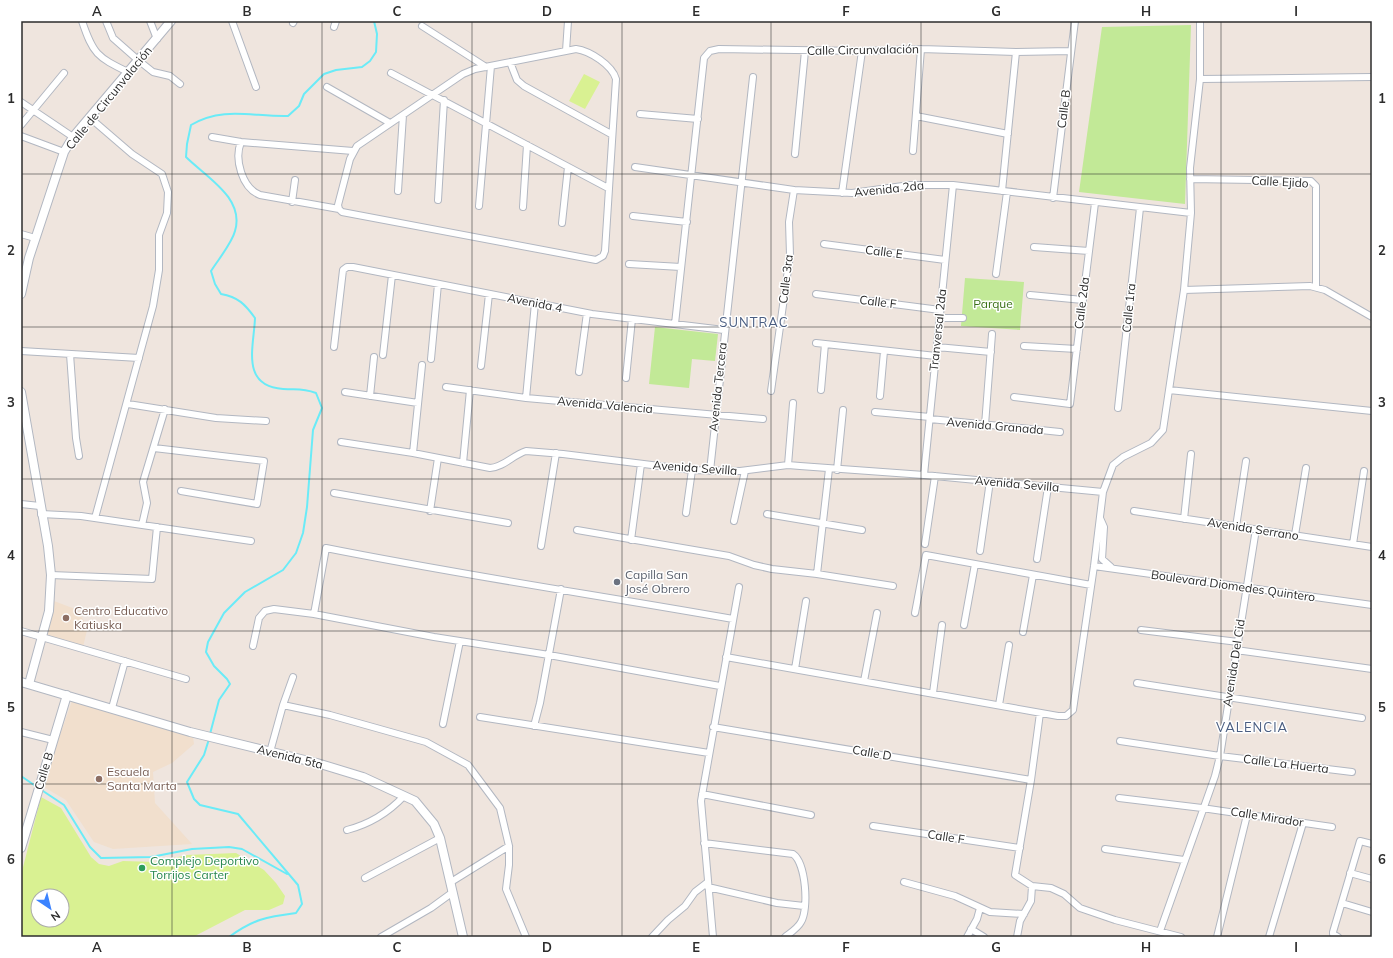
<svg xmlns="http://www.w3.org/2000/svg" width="1393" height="958" font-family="Mulish,sans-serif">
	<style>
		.education { fill: #f1dfcd }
		.green { fill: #c2e997 }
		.pitch { fill: #d9f192; fill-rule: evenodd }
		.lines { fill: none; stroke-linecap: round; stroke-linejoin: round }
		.stream { stroke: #6aebf7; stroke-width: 2 }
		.minor-casing { stroke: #b2b7c1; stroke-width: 8 }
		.tertiary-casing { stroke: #b2b7c1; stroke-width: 10 }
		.minor { stroke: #fff; stroke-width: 6 }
		.tertiary { stroke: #fff; stroke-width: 8 }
		.grid { fill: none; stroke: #2c2c2c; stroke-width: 1; stroke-opacity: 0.55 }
		.worship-dot { fill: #6b7280; stroke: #fff; stroke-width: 1.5 }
		.education-dot { fill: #8d6e63; stroke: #fff; stroke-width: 1.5 }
		.leisure-dot { fill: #2e9e5b; stroke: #fff; stroke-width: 1.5 }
		.labels { text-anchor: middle; stroke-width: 3; stroke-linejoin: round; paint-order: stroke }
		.street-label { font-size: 12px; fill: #2c2c2c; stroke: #fff }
		.park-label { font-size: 12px; fill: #397015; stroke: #fff }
		.worship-label { font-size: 12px; fill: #5b616d; stroke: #fff; text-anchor: start }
		.education-label { font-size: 12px; fill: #785e54; stroke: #fff; text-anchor: start }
		.leisure-label { font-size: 12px; fill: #27864d; stroke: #fff; text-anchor: start }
		.neighbourhood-label { font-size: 13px; letter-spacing: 1px; fill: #495d81; stroke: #fff }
		.neatline { fill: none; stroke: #2c2c2c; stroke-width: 1.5 }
		.grid-label { font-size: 13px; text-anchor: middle; font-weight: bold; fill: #2c2c2c }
	</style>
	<rect width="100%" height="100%" fill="#efe5de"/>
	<path class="education" d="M 54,601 L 75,609 L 88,626 L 83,647 L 45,635 Z
		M 72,701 L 193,737 L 194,744 L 172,763 L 153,772 L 155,803 L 192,844 L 113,849 L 94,842 L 66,800 L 42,786 Z"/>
	<path class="green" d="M 1191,25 L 1185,204 L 1079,192 L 1102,27 Z
		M 965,278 L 1024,282 L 1020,330 L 961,326 Z
		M 655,327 L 718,334 L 715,361 L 692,359 L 689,388 L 649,384 Z"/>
	<path class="pitch" d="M 584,74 L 600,82 L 585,109 L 569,101 Z
		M 41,797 L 61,808 L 91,857 L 99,864 L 109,866 L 123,861 L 156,862 L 187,855 L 236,853 L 264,870 L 276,883 L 285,896 L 283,904 L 269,910 L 245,910 L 193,937 L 21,937 L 21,875 ZM 38,896 L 62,896 L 62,920 L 38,920 Z"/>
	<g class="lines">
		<path class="stream" d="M 210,734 L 219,700 L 230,684 L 227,679 L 214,666 L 206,652 L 208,642 L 224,613 L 245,592 L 283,570 L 296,553 L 303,533 L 307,507 L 313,430 L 322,408 L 316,393 C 302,388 297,390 283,389 C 240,386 254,346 255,318 C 245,304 238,297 221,294 L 215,284 L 211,271 C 218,260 232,243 235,231 C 245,198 206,177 186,157 L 187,144 L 191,125 C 223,106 253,117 288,116 L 299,106 L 304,94 L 324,74 L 336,70 L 362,67 L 370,61 L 376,52 L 377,34 L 374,21
			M 209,739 L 204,755 L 187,782 L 194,799 L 200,805 L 238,814 L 298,885 L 302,904 L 296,913 C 266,917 254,919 229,937
			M 21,776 L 37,787
			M 40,789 L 64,805 L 90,847 L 101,858 L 151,857 L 192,849 L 229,847 L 242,849 L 287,874"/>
		<g class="minor-casing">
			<path id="minor" d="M 82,21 C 93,54 97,57 128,72
				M 106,21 L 113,38 L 138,60 L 153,72 L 170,76 L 180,84
				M 150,21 L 157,39
				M 232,21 L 256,87
				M 293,23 L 294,21
				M 422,26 L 486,67
				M 334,27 L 336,21
				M 566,51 L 568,21
				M 510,62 L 517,80 L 524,86 L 611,134
				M 391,73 L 608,188
				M 1200,79 L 1372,77
				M 327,87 L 390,123
				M 21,102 L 73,137
				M 640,114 L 698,119
				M 916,116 L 1008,134
				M 89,117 L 132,154 L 162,174 L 168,192 L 167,213 L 159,235 L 159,270 L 153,306 L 95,518
				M 21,125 L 64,73
				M 21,136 L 64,152
				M 212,137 L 241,142 L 353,151
				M 241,142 C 234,159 242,188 260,195 L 339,209 L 342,212 L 596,260 L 603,256 L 605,251 L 616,79 C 612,65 590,51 576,49 L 475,69 L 463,74 L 357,146 L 350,159 L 338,205 L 339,209
				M 913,151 L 921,49
				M 795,154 L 805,51
				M 635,167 L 794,190 L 852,193 L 910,185 L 953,185 L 1191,213
				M 1190,179 L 1311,181 L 1316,186 L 1316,287
				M 398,191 L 403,115
				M 1002,191 L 1016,52
				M 842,193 L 862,51
				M 1053,198 L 1075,21
				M 438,200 L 444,100
				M 292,202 L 295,180
				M 479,206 L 491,66
				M 523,207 L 527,145
				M 633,216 L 687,222
				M 562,223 L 568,167
				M 21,234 L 35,238
				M 824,244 L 945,260
				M 1034,247 L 1089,251
				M 629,264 L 681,267
				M 996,274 L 1007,192
				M 1184,290 L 1310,286 L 1325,290 L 1372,317
				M 816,294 L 940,310
				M 1030,295 L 1083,300
				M 940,318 L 963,318
				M 675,324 L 704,58 L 710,51 L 719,49 L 862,51 L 921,49 L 1016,52 L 1071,51
				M 816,343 L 936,356
				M 1024,346 L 1077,349
				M 334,347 L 343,270 L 347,267 L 353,267 L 592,314 L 724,330
				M 937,347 L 991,352
				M 21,351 L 139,358
				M 70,354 L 76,438 L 79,456
				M 383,355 L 392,275
				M 431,359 L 438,284
				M 481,366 L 489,294
				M 579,372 L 587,313
				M 626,378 L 632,319
				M 446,387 L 526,398 L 763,419
				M 821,390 L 825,344
				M 1169,390 L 1372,411
				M 771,391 L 790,255 L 789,222 L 794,190
				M 345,392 L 418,403
				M 370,396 L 374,357
				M 880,396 L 884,351
				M 1014,397 L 1070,404 L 1095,203
				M 526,398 L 535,303
				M 128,404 L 216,418 L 266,421
				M 1118,408 L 1140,208
				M 875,412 L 930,417
				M 930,419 L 1060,432
				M 985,425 L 992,334
				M 341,442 L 413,453 L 490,468 C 504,467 513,455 526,451 L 563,454 L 692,470 L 740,471 L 788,465 L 800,466 L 924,475 L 1103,492
				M 154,448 L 264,461 L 257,504 L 181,491
				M 413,453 L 422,365
				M 463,463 L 470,390
				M 788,465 L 793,403
				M 837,470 L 843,410
				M 710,471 L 753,77
				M 924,475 L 953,185
				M 334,493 L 508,523
				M 21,504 L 40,506
				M 430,511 L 438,458
				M 1134,511 L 1372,547
				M 686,513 L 692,470
				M 41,514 L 81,516 L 251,541
				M 767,514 L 862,530
				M 1100,518 L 1104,527 L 1102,559 L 1111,567
				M 1184,519 L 1191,454
				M 734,521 L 745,471
				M 142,525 L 147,503 L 143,482 L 165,409
				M 1236,527 L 1246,461
				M 577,530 L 729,556 L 754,565 L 772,569 L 817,574 L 893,586
				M 1295,535 L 1306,468
				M 631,540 L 641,464
				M 925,544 L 935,476
				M 1353,544 L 1364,471
				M 541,546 L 556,453
				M 980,551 L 990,481
				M 1037,559 L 1048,487
				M 1094,566 L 1372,605
				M 817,574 L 829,469
				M 51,575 L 152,579 L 157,527
				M 915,613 L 926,555 L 1091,585
				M 314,614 L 326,548 C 461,575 597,595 733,619
				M 964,625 L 975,564
				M 1141,630 L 1238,642
				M 21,631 L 186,679
				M 1023,632 L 1033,575
				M 253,646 L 259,618 L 265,611 L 274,609 L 314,614 L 434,637 L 549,655 L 720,686
				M 1236,650 L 1372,669
				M 726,657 L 1058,716 L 1066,716 L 1073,710 L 1094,566 L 1103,492 L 1113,465 L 1123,457 L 1151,443 L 1163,430 L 1184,290 L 1191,213 L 1190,168 L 1200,79 L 1200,21
				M 795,669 L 806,601
				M 864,681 L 877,613
				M 1137,683 L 1362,718
				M 933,693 L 942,625
				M 283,705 L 330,715 L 426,742 L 468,765 L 500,808 L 509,846 L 509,865 L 506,889 L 526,937
				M 999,705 L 1009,645
				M 112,708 L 125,661
				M 1040,713 L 1031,780 L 1015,875 L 1032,886 L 1051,888 L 1064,894 L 1080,908 L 1115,920 L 1181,937
				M 480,717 L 709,753
				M 443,724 L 460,641
				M 534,726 L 540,703 L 561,589
				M 713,727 L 1031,780
				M 21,732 L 53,740
				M 1120,741 L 1220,756 L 1352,772
				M 270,752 L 283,705 L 293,677
				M 702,794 L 811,815
				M 1119,798 L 1202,808 L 1332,827
				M 873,826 L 1020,848
				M 347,830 C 370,824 388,813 404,796
				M 704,843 L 793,854 C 806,863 809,909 801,922 C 798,928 790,933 785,937
				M 1105,849 L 1184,860
				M 1350,873 L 1372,879
				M 365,878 L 440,838
				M 451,882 L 509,846
				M 904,882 L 955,896 L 990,912 L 1024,914
				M 708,887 L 777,903 L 804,906
				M 1342,903 L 1372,912
				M 971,929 L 984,937
				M 1160,931 L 1215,776 L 1220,756 L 1256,529
				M 381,937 L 431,908 L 453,892
				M 652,937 L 668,920 L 685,906 L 695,892 L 708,882
				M 713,937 L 701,801 L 739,587
				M 967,937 L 977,919 L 980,908
				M 1017,937 L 1020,921 L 1031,901 L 1032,886
				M 1217,937 L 1247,815
				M 1269,937 L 1303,823
				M 1338,937 L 1333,934 L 1333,932 L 1360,841 L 1372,844"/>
		</g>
		<g class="tertiary-casing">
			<path id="tertiary" d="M 21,294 L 29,258 L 64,152 L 73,137 L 171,21
				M 21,392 L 48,546 L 51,575 L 49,611 L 29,684
				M 21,682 L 190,732 L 317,763 L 363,777 L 415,801 L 434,824 L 440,838 L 463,937
				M 21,848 L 67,695"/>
		</g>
		<use href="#minor" class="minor"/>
		<use href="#tertiary" class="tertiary"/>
	</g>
	<path class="grid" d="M 172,21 L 172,937M 322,21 L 322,937M 472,21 L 472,937M 622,21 L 622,937M 771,21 L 771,937M 921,21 L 921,937M 1071,21 L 1071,937M 1221,21 L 1221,937M 21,174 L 1372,174M 21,327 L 1372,327M 21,479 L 1372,479M 21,631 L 1372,631M 21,784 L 1372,784"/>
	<circle class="worship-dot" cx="617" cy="582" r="4"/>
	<g class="education-dot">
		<circle cx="66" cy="618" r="4"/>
		<circle cx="99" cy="779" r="4"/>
	</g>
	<circle class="leisure-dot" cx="142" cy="868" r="4"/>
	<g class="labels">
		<g class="street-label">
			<text transform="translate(863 50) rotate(-1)" y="4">Calle Circunvalación</text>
			<text transform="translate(109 98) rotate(-51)" y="4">Calle de Circunvalación</text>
			<text transform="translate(1064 109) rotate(-83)" y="4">Calle B</text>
			<text transform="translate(1280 182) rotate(3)" y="4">Calle Ejido</text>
			<text transform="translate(889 189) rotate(-6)" y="4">Avenida 2da</text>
			<text transform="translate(884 252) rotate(7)" y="4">Calle E</text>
			<text transform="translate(786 279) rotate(-83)" y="4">Calle 3ra</text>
			<text transform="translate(878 302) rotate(7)" y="4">Calle F</text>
			<text transform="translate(535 303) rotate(11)" y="4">Avenida 4</text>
			<text transform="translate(1082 303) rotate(-83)" y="4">Calle 2da</text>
			<text transform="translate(1129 308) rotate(-84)" y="4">Calle 1ra</text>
			<text transform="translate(938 330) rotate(-84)" y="4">Tranversal 2da</text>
			<text transform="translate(718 387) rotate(-84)" y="4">Avenida Tercera</text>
			<text transform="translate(605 405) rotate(5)" y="4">Avenida Valencia</text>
			<text transform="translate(995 426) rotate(5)" y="4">Avenida Granada</text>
			<text transform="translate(695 468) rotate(4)" y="4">Avenida Sevilla</text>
			<text transform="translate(1017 484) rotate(5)" y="4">Avenida Sevilla</text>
			<text transform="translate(1253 529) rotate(9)" y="4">Avenida Serrano</text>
			<text transform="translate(1233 586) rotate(8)" y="4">Boulevard Diomedes Quintero</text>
			<text transform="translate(1234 663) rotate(-81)" y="4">Avenida Del Cid</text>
			<text transform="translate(872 753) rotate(10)" y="4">Calle D</text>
			<text transform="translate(290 757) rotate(14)" y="4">Avenida 5ta</text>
			<text transform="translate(1286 764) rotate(7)" y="4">Calle La Huerta</text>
			<text transform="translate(44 771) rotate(-73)" y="4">Calle B</text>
			<text transform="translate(1267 817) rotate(9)" y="4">Calle Mirador</text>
			<text transform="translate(946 837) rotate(9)" y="4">Calle F</text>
		</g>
		<g class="park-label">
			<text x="993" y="308">Parque</text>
		</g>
		<g class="worship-label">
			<text x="625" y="579">Capilla San<tspan x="625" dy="14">José Obrero</tspan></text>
		</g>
		<g class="education-label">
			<text x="74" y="615">Centro Educativo<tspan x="74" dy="14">Katiuska</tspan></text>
			<text x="107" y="776">Escuela<tspan x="107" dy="14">Santa Marta</tspan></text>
		</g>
		<g class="leisure-label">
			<text x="150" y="865">Complejo Deportivo<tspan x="150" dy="14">Torrijos Carter</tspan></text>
		</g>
		<g class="neighbourhood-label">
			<text x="754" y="327">SUNTRAC</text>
			<text x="1252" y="732">VALENCIA</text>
		</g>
	</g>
	<rect width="1393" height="958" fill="none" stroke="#ffffff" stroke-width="44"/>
	<g transform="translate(50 908) rotate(145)"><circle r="19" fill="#ffffff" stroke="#ababab"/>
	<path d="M0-3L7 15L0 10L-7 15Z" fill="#3b83ff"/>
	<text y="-6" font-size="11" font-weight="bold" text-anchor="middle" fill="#2c2c2c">N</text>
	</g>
	<rect x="22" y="22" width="1349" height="914" class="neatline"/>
	<g class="grid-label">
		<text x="97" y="16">A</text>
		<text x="247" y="16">B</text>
		<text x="397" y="16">C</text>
		<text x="547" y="16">D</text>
		<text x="696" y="16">E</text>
		<text x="846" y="16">F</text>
		<text x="996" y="16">G</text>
		<text x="1146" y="16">H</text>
		<text x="1296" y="16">I</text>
		<text x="11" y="103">1</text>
		<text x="1382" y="103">1</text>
		<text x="11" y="255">2</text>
		<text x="1382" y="255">2</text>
		<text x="11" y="407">3</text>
		<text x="1382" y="407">3</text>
		<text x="11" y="560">4</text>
		<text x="1382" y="560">4</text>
		<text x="11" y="712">5</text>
		<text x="1382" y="712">5</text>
		<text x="11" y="864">6</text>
		<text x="1382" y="864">6</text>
		<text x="97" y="952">A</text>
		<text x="247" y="952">B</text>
		<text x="397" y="952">C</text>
		<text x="547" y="952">D</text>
		<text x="696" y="952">E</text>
		<text x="846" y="952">F</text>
		<text x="996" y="952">G</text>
		<text x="1146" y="952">H</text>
		<text x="1296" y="952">I</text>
	</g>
</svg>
